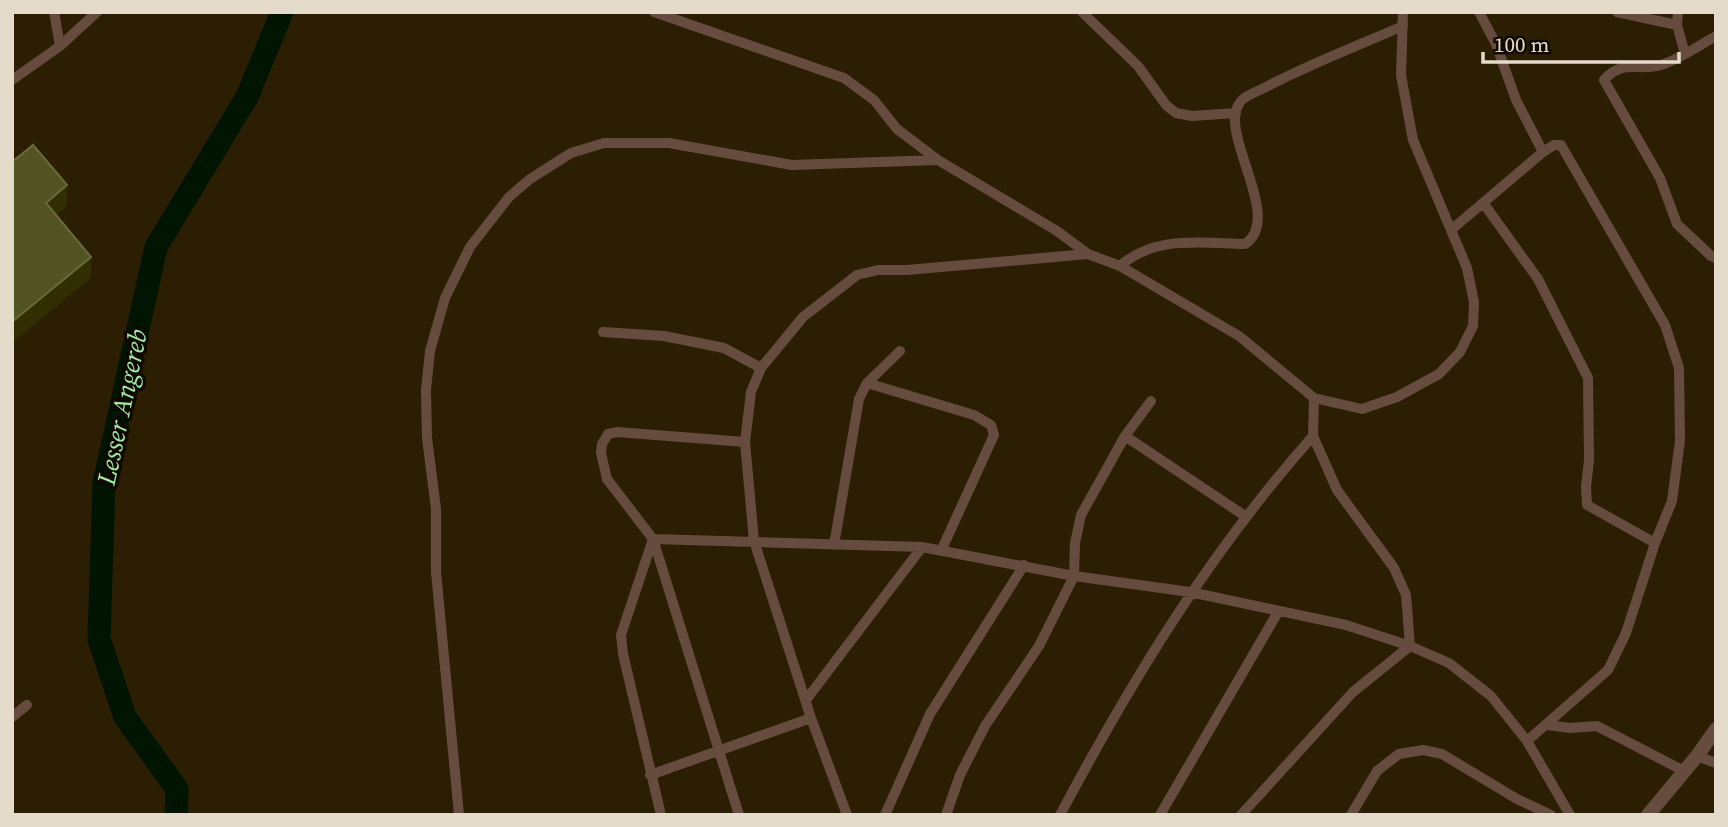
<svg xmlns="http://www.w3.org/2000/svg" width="1728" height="827" font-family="'Source Serif 4',serif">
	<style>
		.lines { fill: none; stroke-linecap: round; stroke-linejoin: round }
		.river { stroke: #001501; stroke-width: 23 }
		.minor { stroke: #664c3e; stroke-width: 10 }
		.tertiary { stroke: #664c3e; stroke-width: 14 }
		.shaded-wall { fill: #312e01 }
		.building { fill: #535423; stroke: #6a693d; stroke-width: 2 }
		.labels { text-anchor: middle; stroke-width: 7; stroke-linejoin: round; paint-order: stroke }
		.water-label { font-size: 26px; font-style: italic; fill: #a0eaa1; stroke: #0f0902 }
	</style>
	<rect width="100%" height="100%" fill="#2c1e03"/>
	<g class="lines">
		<path class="river" d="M 176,815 L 177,789 L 125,717 L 99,639 L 104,483 L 156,247 L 247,97 L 282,12"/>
		<path class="minor" d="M 654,12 L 844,78 L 874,100 L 897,129 L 938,160 L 1057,231 L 1088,254 L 1120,266 L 1239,336 L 1314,398 L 1362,409 L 1397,397 L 1439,374 L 1460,352 L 1473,326 L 1474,302 L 1467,268 L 1413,140 L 1401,75 L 1403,12
			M 1082,12 L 1138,66 L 1166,105 L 1176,113 L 1192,116 L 1236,113
			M 1479,12 L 1496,44 L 1516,100 L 1543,152
			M 1617,12 L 1677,25
			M 1678,12 L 1677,25 L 1685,54
			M 1716,36 C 1698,46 1680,59 1661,65 C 1638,72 1624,58 1604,80 L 1660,178 L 1677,224 L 1711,256 L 1716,258
			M 60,46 L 97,12
			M 12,80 L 60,46 L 54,12
			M 1484,204 L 1538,279 L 1588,378 L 1589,460 L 1586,487 L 1587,505 L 1655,543
			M 1451,230 L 1543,152 L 1554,145 L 1561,145 L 1665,325 L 1679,368 L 1680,441 L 1672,501 L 1655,543 L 1626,633 L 1608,670 L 1527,741
			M 1120,266 C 1155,235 1200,243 1245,244 C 1286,217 1213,128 1242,100 C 1248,94 1259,91 1266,87 C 1310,64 1357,46 1403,26
			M 603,332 L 664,336 L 724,348 L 761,368
			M 867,383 L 974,415 L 991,425 L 994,435 L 941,551
			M 1125,436 L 1245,516
			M 653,539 L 922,547 L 1074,576 L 1190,592 L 1346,625 L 1410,646 L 1449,663 L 1491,696 L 1527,741 L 1570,815
			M 653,539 L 621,635 L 623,654 L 661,815
			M 834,545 L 859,399 L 867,383 L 900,351
			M 806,700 L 922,547
			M 12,717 L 27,705
			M 1547,725 L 1570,728 L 1597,726 L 1684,771
			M 1697,756 L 1716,763
			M 650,775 L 811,718
			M 459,815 L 436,572 L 436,509 L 427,438 L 426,390 L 430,351 L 445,298 L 470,247 L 509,197 L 530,179 L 571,153 L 604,143 L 669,143 L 792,165 L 938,160
			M 739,815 L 653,539 L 607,479 L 601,453 L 602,444 L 608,434 L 617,432 L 745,442
			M 847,815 L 811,718 L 754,541 L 745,442 L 751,392 L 761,368 L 803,317 L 857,275 L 878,270 L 907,270 L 1088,254
			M 885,815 L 930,714 L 1024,565
			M 946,815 L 960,775 L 985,726 L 1039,646 L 1074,576 L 1075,543 L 1081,515 L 1125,436 L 1151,401
			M 1060,815 C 1133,678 1210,552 1313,436
			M 1160,815 L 1278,612
			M 1241,815 L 1353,692 L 1410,646 L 1406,595 L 1394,568 L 1337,490 L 1313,436 L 1314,398
			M 1351,815 L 1377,771 L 1399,754 L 1423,750 L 1442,754 L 1517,799 L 1551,815"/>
		<path class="tertiary" d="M 1648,815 L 1697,756 L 1716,729"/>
	</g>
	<path class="shaded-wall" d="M 67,185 L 67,206 L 46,224 L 46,203 Z
		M 91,257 L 91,278 L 12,343 L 12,322 Z"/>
	<path class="building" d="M 33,145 L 67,185 L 46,203 L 91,257 L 12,322 L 12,162 Z"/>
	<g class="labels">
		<g class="water-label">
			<text transform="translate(122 407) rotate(-78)" y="9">Lesser Angereb</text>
		</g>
	</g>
	<rect width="1728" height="827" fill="none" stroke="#e4dbcb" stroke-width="28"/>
	<path d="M1483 52v10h196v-10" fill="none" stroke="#e4dbcb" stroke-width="3.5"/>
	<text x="1494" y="52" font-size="21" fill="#e4dbcb" stroke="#0f0902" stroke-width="5" paint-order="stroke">100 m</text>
</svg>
